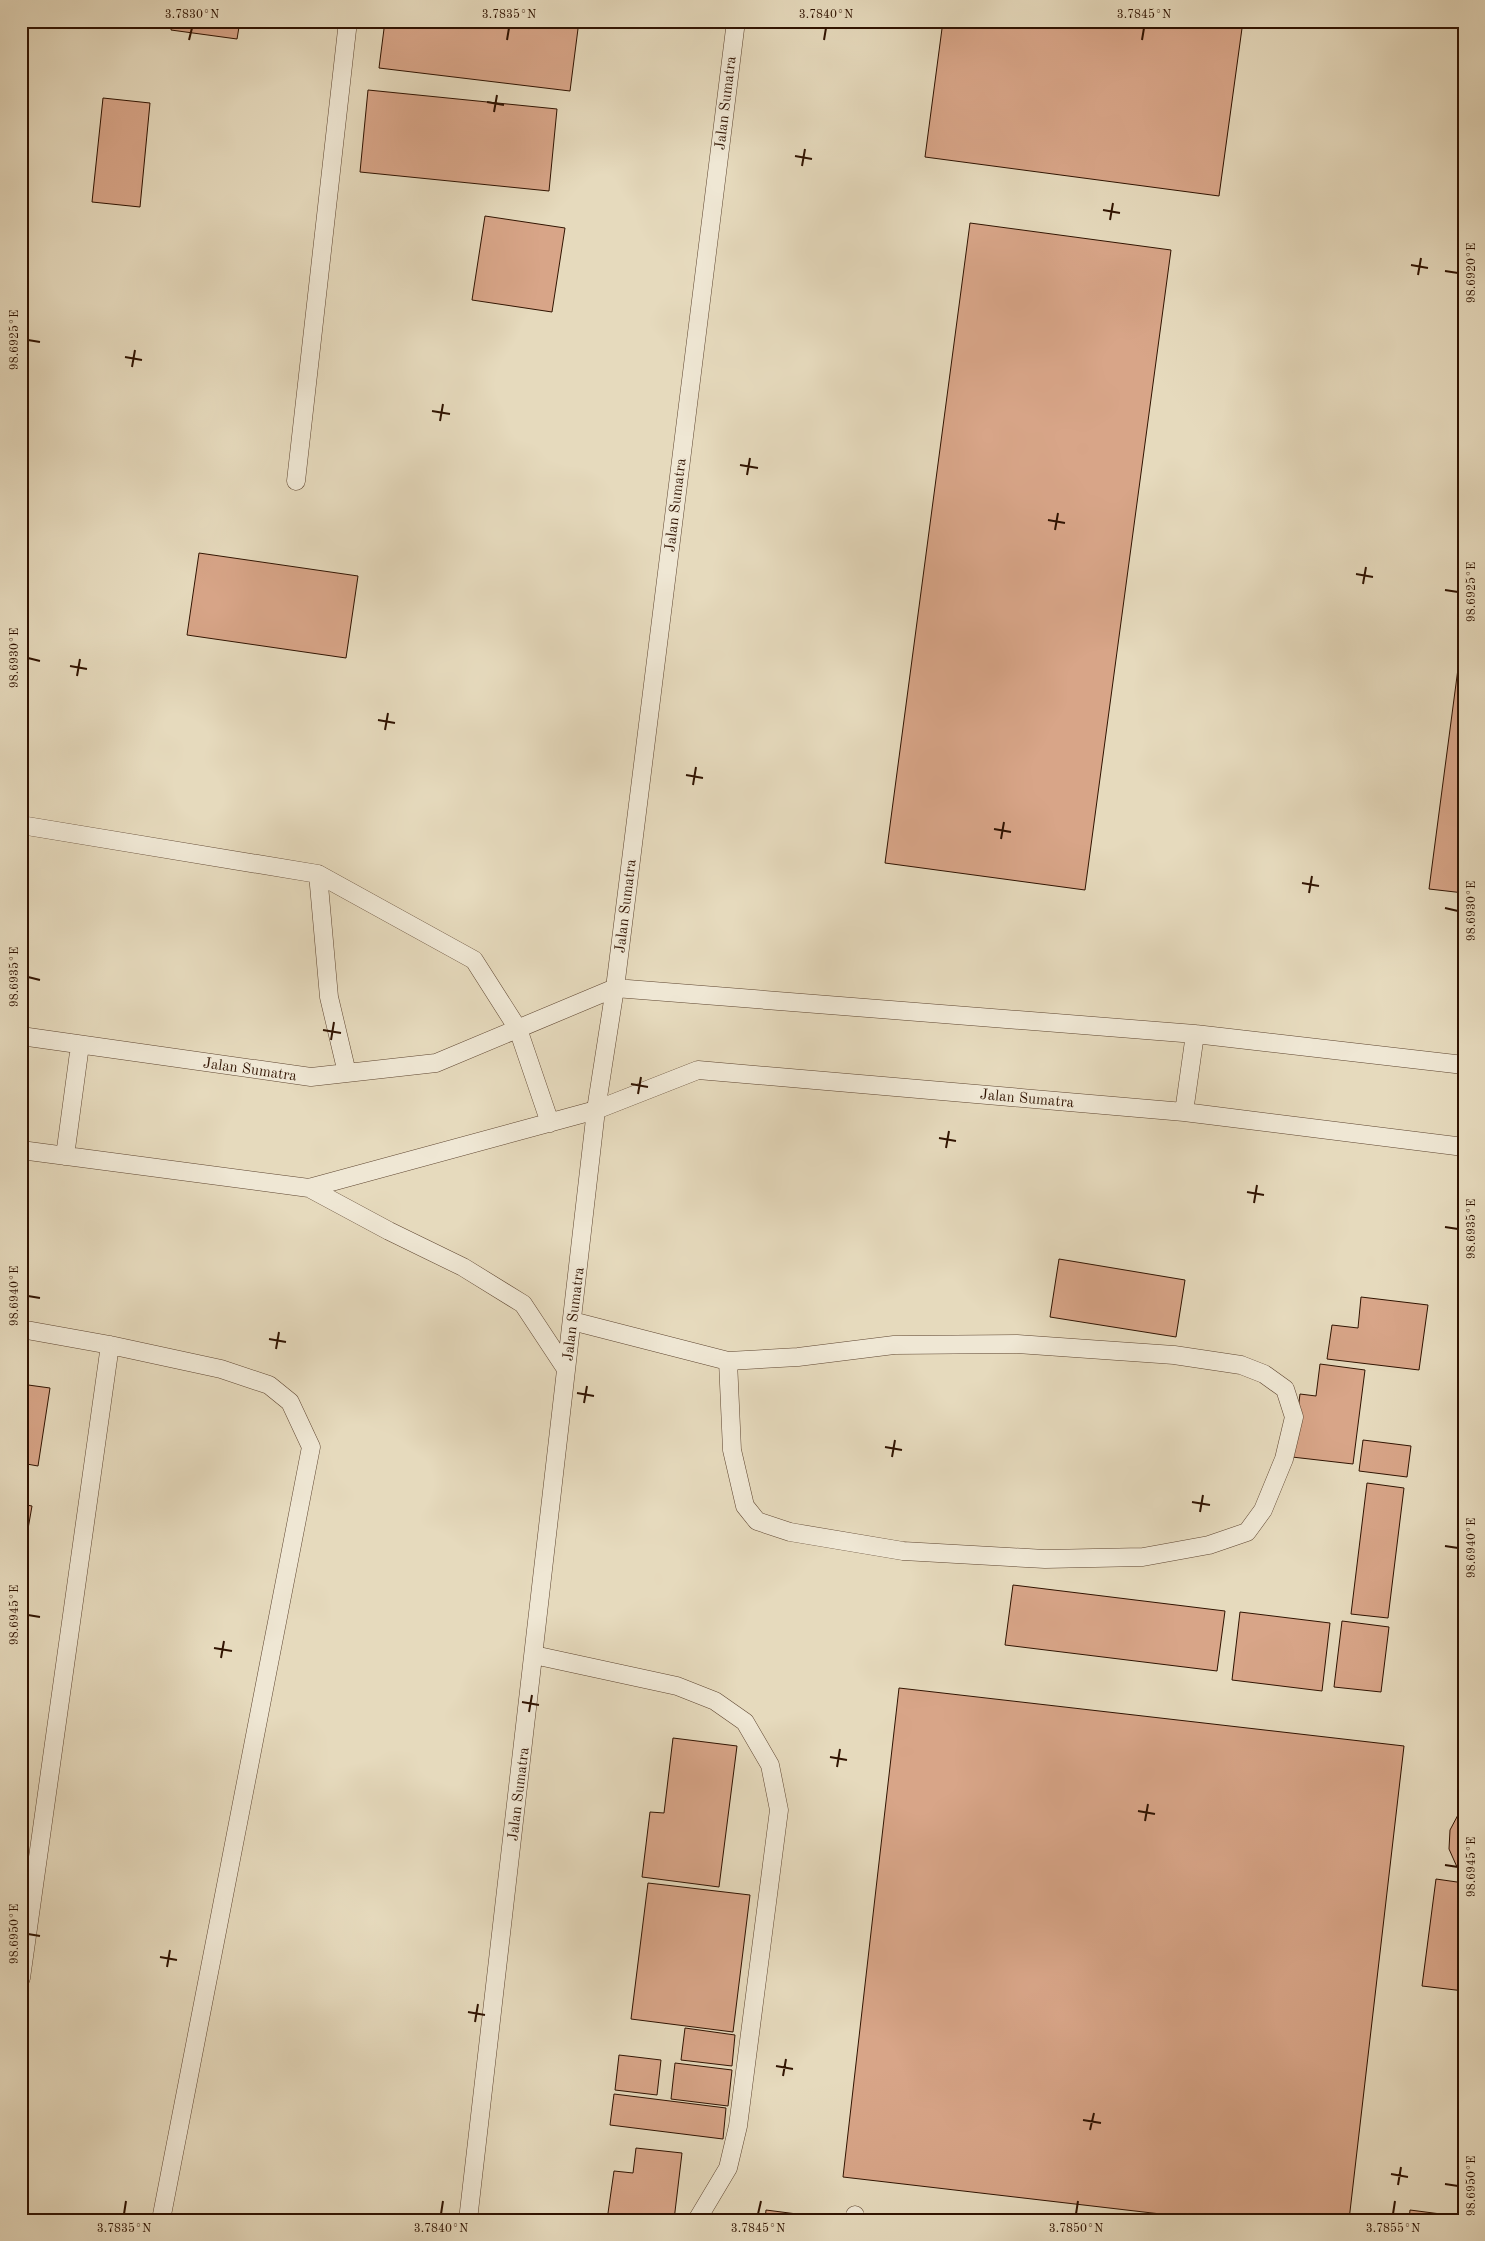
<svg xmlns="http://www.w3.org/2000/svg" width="1485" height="2241" font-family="'Old Standard TT',serif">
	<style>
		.building { fill: #d8a588; stroke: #301301 }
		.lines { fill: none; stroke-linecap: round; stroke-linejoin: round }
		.service-casing { stroke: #5e4530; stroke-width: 19 }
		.service { stroke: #efe7d4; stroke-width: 18 }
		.ticks { fill: none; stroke: #301301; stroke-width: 2 }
		.labels { text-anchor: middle; stroke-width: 4; stroke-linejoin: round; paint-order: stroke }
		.street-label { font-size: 15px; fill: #301301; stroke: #efe7d4 }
		.neatline { fill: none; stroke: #301301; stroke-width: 2 }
		.ticks-label { font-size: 12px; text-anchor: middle; fill: #301301 }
	</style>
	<rect width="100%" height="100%" fill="#e6dabd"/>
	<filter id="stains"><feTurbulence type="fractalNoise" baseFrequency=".004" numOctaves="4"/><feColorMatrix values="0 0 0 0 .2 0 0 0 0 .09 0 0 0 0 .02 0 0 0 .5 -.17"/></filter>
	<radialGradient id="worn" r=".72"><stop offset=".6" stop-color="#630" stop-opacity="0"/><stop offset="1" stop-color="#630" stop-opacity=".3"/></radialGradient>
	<path class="building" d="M 172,21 L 240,21 L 237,39 L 171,30 Z
		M 385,21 L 579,21 L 570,91 L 379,68 Z
		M 943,21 L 1243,21 L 1219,196 L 925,157 Z
		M 368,90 L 557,109 L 549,191 L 360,172 Z
		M 103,98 L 150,103 L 140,207 L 92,202 Z
		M 485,216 L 565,228 L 552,312 L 472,300 Z
		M 970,223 L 1171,250 L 1085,890 L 885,863 Z
		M 199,553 L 358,576 L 346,658 L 187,635 Z
		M 1464,623 L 1464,893 L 1429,889 Z
		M 1059,1259 L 1185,1280 L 1176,1337 L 1050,1317 Z
		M 1361,1297 L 1428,1305 L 1419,1370 L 1327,1359 L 1332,1325 L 1358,1328 Z
		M 1320,1364 L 1365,1370 L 1353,1464 L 1292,1457 L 1300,1394 L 1316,1396 Z
		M 21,1384 L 50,1388 L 38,1466 L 21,1463 Z
		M 1363,1440 L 1411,1446 L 1407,1477 L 1359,1471 Z
		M 1367,1483 L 1404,1488 L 1388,1618 L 1351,1614 Z
		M 21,1504 L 32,1506 L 21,1569 Z
		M 1013,1585 L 1225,1611 L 1217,1671 L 1005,1645 Z
		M 1240,1612 L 1330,1623 L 1322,1691 L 1232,1680 Z
		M 1342,1621 L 1389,1627 L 1381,1692 L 1334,1687 Z
		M 899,1688 L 1404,1746 L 1349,2220 L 1177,2220 L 1178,2216 L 843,2177 Z
		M 673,1738 L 737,1746 L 719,1887 L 642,1877 L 650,1812 L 664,1813 Z
		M 1464,1810 L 1464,1872 L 1457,1867 L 1449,1849 L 1450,1830 L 1459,1813 Z
		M 1436,1879 L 1464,1883 L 1464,1991 L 1422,1986 Z
		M 648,1883 L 750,1895 L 733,2032 L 631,2019 Z
		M 685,2028 L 735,2035 L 732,2066 L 681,2060 Z
		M 619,2055 L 661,2060 L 657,2095 L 615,2090 Z
		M 675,2063 L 732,2070 L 728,2106 L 671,2099 Z
		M 614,2094 L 726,2108 L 723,2139 L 610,2125 Z
		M 636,2148 L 682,2153 L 674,2220 L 607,2220 L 614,2171 L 633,2173 Z
		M 766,2210 L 797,2214 L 796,2220 L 765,2220 Z
		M 1410,2210 L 1464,2217 L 1464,2220 L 1409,2220 Z"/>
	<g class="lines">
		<g class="service-casing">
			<path id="service" d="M 296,481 L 348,21
				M 21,825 L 318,874 L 474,960 L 518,1029 L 550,1123
				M 318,874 L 329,997 L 347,1073
				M 21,1036 L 311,1077 L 436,1063 L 615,988 L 1195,1034 L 1464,1065
				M 1184,1112 L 1195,1034
				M 21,1150 L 309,1188 L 596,1110 L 698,1070 L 1184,1112 L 1464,1147
				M 65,1156 L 80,1045
				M 309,1188 L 389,1231 L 463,1267 L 523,1304 L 566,1369
				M 572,1321 L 728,1361 L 798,1357 L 894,1345 L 1017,1344 L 1174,1355 L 1241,1365 L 1264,1374 L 1285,1389 L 1294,1417 L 1284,1459 L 1263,1510 L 1247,1532 L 1209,1545 L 1143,1557 L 1045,1559 L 903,1551 L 790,1532 L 757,1521 L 745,1506 L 732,1450 L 728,1361
				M 21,1329 L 110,1345 L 221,1369 L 269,1385 L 290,1402 L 311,1447 L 161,2220
				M 534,1655 L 677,1686 L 715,1701 L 745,1722 L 770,1765 L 779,1810 L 738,2126 L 728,2168 L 697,2220
				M 21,1978 L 110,1345
				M 468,2220 L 596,1110 L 615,988 L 736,21
				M 855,2220 L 855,2215"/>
		</g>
		<use href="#service" class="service"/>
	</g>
	<path class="ticks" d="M 189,40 L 192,28M 507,40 L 509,28M 824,40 L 826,28M 1142,40 L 1144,28M 487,102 L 504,105M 494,112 L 497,95M 795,156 L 812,159M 802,166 L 805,149M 1103,210 L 1120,213M 1110,220 L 1113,203M 1411,265 L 1428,268M 1445,271 L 1458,273M 1418,275 L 1421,258M 28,340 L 40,342M 125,357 L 142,360M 132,367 L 135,350M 432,411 L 450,414M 440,421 L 443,404M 740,465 L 758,468M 747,475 L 750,458M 1048,520 L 1065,523M 1055,530 L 1058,513M 1356,574 L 1373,577M 1363,584 L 1366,567M 1445,590 L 1458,592M 28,658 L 40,661M 70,666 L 87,669M 77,676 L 80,659M 378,720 L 395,723M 385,730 L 388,713M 686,775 L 703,778M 693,785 L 696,767M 994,829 L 1011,832M 1001,839 L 1004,822M 1302,883 L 1319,886M 1309,893 L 1312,876M 1445,908 L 1458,911M 28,977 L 40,980M 323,1030 L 341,1033M 331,1040 L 334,1022M 631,1084 L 648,1087M 638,1094 L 641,1077M 939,1138 L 956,1141M 946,1148 L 949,1131M 1247,1192 L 1264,1195M 1254,1203 L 1257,1185M 1445,1227 L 1458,1229M 28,1296 L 40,1298M 269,1339 L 286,1342M 276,1349 L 279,1332M 577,1393 L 594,1396M 584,1403 L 587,1386M 885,1447 L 902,1450M 892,1457 L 895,1440M 1192,1502 L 1210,1505M 1200,1512 L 1203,1495M 1445,1546 L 1458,1548M 28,1615 L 40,1617M 214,1648 L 232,1651M 221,1658 L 224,1641M 522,1702 L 539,1705M 529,1712 L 532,1695M 830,1757 L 847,1760M 837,1767 L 840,1749M 1138,1811 L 1155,1814M 1145,1821 L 1148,1804M 1445,1865 L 1458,1867M 28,1934 L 40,1936M 160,1957 L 177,1960M 167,1967 L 170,1950M 468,2012 L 485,2015M 475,2022 L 478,2004M 776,2066 L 793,2069M 783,2076 L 786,2059M 1083,2120 L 1101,2123M 1090,2130 L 1094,2113M 1391,2174 L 1408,2177M 1445,2184 L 1458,2186M 1398,2185 L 1401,2167M 124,2214 L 126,2201M 441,2214 L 443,2201M 758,2214 L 761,2201M 1076,2214 L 1078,2201M 1393,2214 L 1395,2201"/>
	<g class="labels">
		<g class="street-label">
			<text transform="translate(725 103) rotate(-83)" y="5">Jalan Sumatra</text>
			<text transform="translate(675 505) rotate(-83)" y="5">Jalan Sumatra</text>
			<text transform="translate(625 906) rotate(-83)" y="5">Jalan Sumatra</text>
			<text transform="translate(250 1069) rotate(8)" y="5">Jalan Sumatra</text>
			<text transform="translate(1027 1098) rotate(5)" y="5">Jalan Sumatra</text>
			<text transform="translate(573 1314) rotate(-83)" y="5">Jalan Sumatra</text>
			<text transform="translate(518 1794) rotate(-83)" y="5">Jalan Sumatra</text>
		</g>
	</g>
	<rect width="1485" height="2241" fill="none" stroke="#e6dabd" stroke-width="55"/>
	<rect x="28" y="28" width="1430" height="2186" class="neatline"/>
	<g class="ticks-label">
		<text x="192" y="18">3.7830°N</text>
		<text x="509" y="18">3.7835°N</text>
		<text x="826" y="18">3.7840°N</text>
		<text x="1144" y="18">3.7845°N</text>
		<text transform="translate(1471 273) rotate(-90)" y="4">98.6920°E</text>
		<text transform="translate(14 340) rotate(-90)" y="4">98.6925°E</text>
		<text transform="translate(1471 592) rotate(-90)" y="4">98.6925°E</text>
		<text transform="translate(14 658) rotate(-90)" y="4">98.6930°E</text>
		<text transform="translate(1471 911) rotate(-90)" y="4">98.6930°E</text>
		<text transform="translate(14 977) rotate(-90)" y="4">98.6935°E</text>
		<text transform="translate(1471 1229) rotate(-90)" y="4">98.6935°E</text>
		<text transform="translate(14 1296) rotate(-90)" y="4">98.6940°E</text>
		<text transform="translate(1471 1548) rotate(-90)" y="4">98.6940°E</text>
		<text transform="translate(14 1615) rotate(-90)" y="4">98.6945°E</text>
		<text transform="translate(1471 1867) rotate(-90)" y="4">98.6945°E</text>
		<text transform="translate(14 1934) rotate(-90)" y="4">98.6950°E</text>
		<text transform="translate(1471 2186) rotate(-90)" y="4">98.6950°E</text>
		<text x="124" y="2232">3.7835°N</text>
		<text x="441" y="2232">3.7840°N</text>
		<text x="758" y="2232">3.7845°N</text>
		<text x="1076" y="2232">3.7850°N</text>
		<text x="1393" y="2232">3.7855°N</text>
	</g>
	<rect width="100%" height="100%" filter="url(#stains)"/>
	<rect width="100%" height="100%" fill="url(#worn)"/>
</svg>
